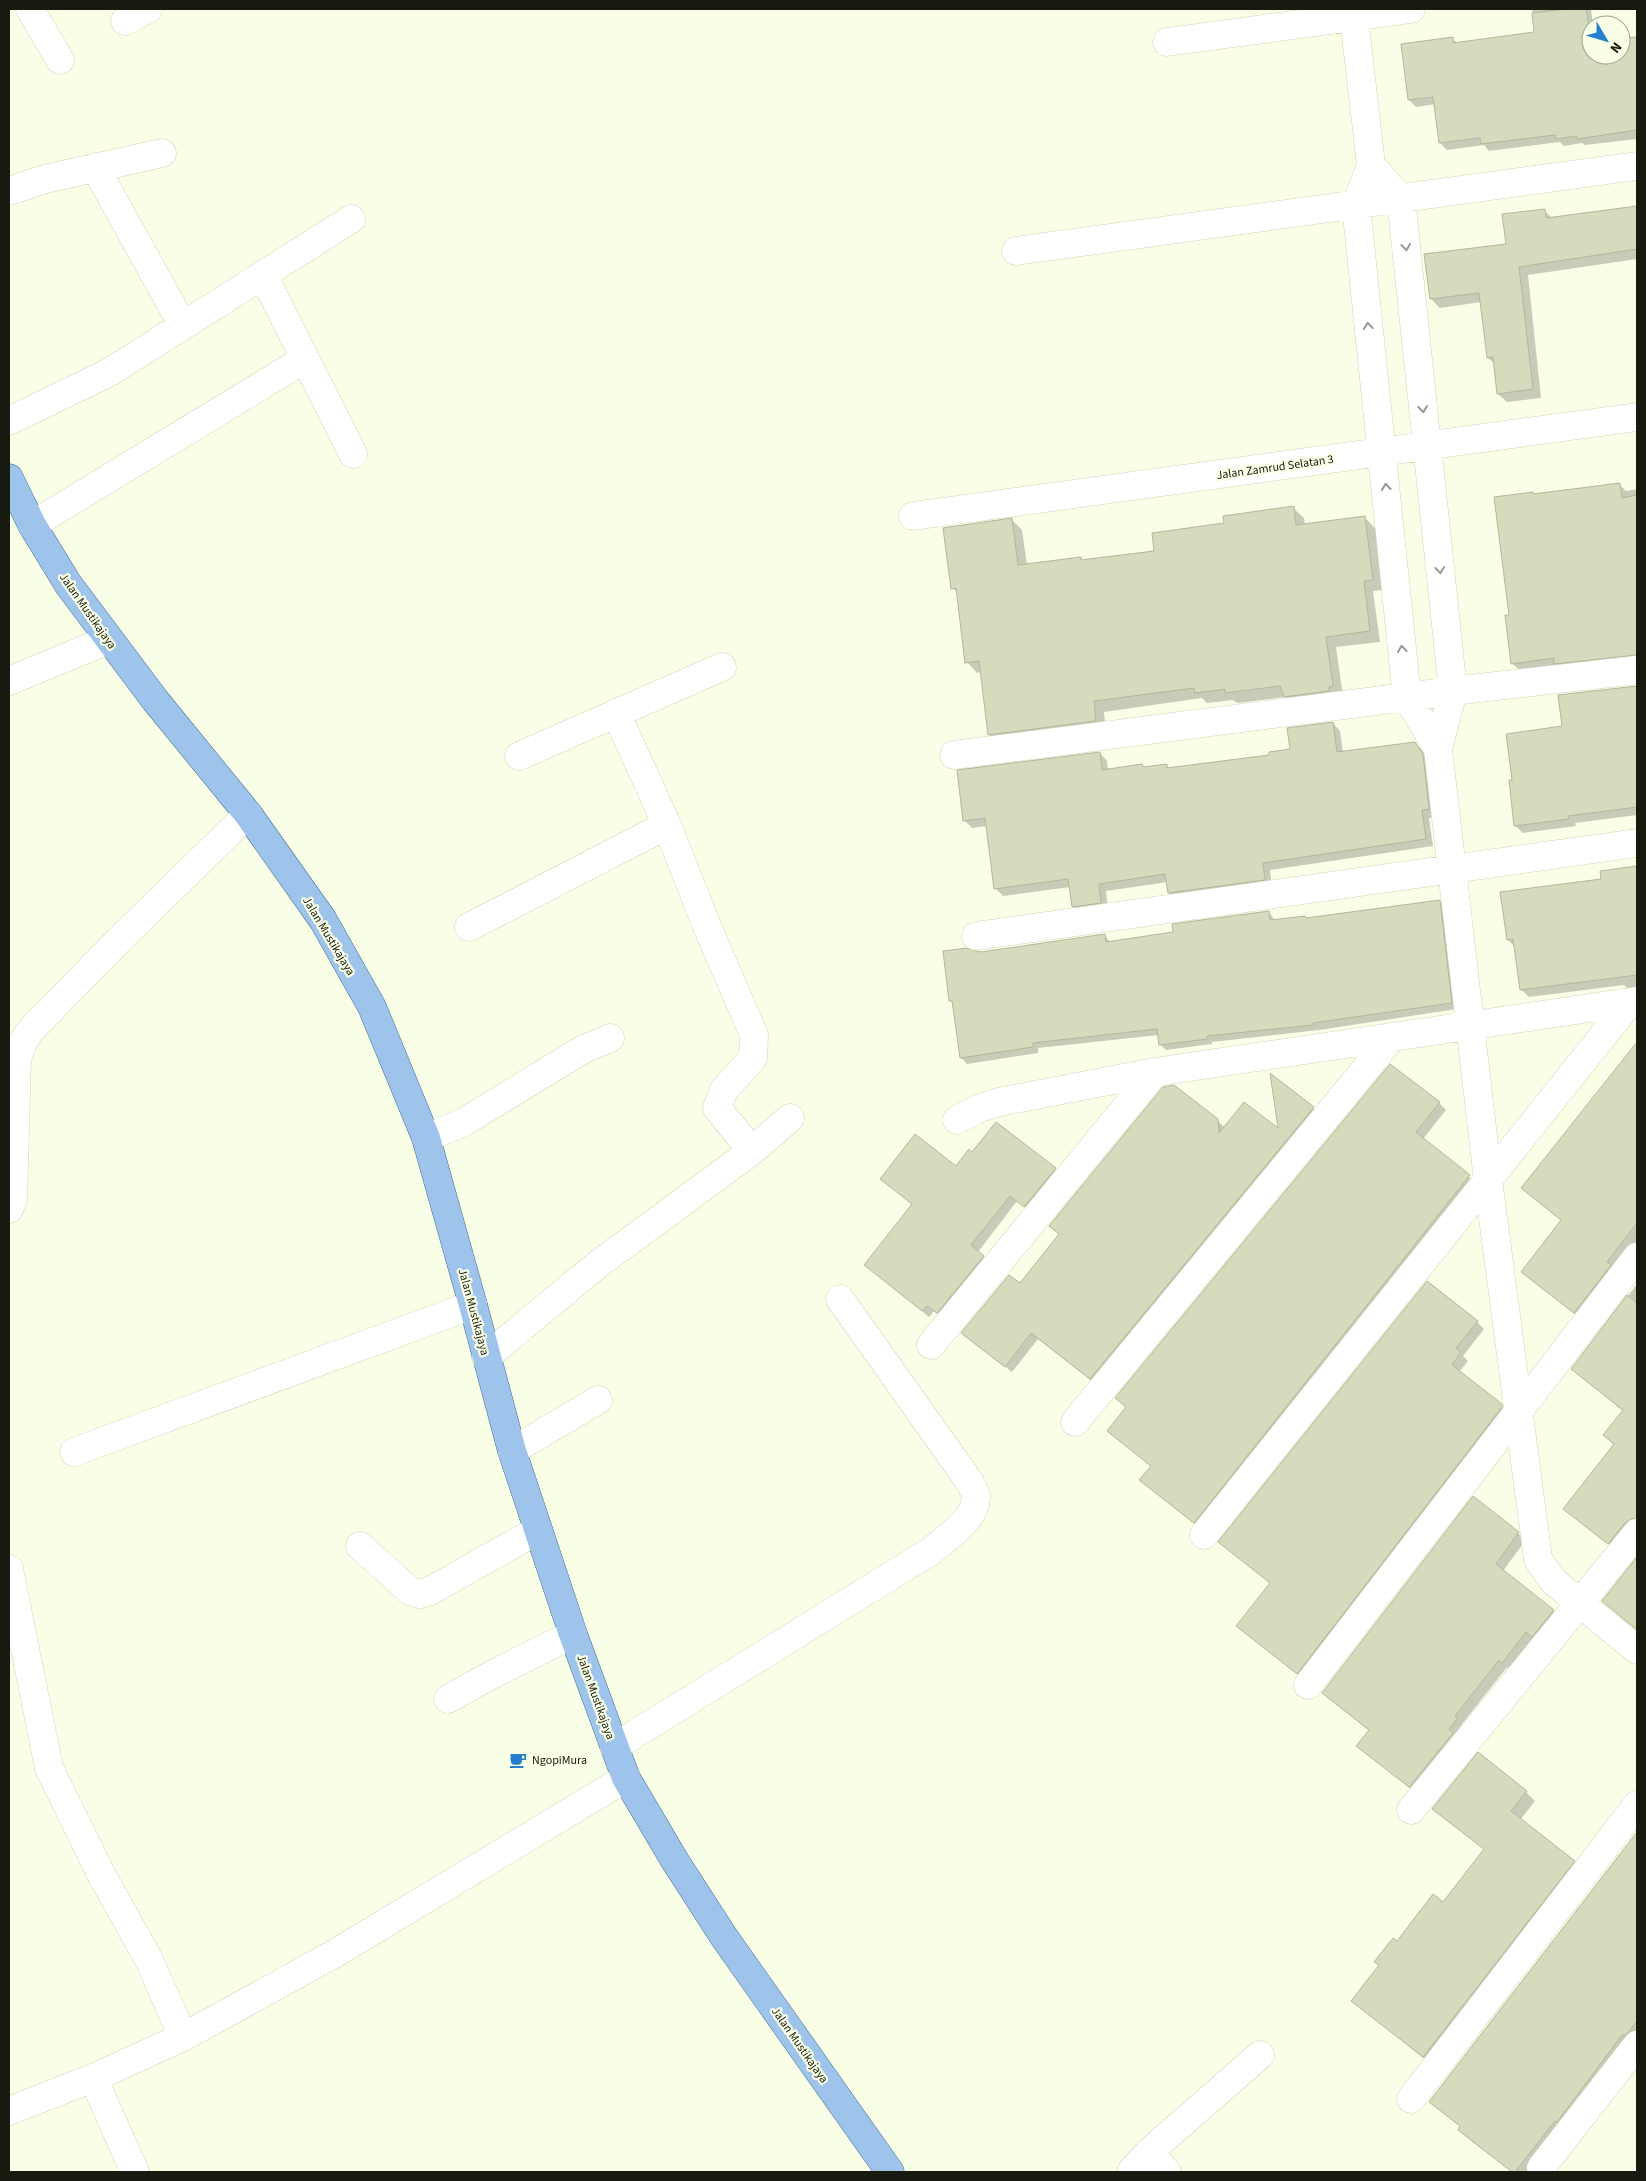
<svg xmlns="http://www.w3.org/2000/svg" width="1646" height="2181" font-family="'Source Sans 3',sans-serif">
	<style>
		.shadow { fill: #0003 }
		.building { fill: #d5dcbe; stroke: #b1b89b }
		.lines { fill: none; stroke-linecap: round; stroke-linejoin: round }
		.minor-casing { stroke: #d1d7b9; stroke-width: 29 }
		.major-casing { stroke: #456f96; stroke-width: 29 }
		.minor { stroke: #fff; stroke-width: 28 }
		.major { stroke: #9ec4eb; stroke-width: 28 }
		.oneway { stroke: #979893 }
		.labels { text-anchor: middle; stroke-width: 4.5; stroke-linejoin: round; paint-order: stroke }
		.street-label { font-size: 12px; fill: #181a0f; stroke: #f9ffe6 }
		.poi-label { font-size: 12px; fill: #181a0f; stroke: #f9ffe6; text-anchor: start }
	</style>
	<rect width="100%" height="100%" fill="#f9ffe6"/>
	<path class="shadow" d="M 1532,9 L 1591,9 L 1593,25 L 1591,25 L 1591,55 L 1621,55 L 1621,39 L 1637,37 L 1637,139 L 1585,145 L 1582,143 L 1564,146 L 1560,142 L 1489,151 L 1484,145 L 1447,150 L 1440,143 L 1436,104 L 1416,107 L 1409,100 L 1402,45 L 1452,38 L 1458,44 L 1536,33 Z
		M 1637,207 L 1637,259 L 1528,275 L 1541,398 L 1507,402 L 1498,394 L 1495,364 L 1488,358 L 1481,302 L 1440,308 L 1431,299 L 1507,245 L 1544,210 L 1553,219 Z
		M 1619,484 L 1626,491 L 1637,489 L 1637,662 L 1520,671 L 1513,664 L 1510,616 L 1534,496 Z
		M 1293,508 L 1304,518 L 1305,525 L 1364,517 L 1375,528 L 1383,590 L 1373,591 L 1380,642 L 1336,647 L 1343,696 L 1295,707 L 1285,697 L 1237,703 L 1233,700 L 1207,703 L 1202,698 L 1104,712 L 1106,731 L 1000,745 L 989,734 L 982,672 L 977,673 L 967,662 L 958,594 L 953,588 L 1012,520 L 1022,530 L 1027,565 L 1080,558 L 1083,561 L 1155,552 L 1226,524 Z
		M 1637,687 L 1637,815 L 1575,823 L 1576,826 L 1523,833 L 1515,826 L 1514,781 L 1564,727 L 1560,696 Z
		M 1333,723 L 1340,731 L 1343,753 L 1415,743 L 1423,751 L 1430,763 L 1436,817 L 1429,818 L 1433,846 L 1270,870 L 1272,887 L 1176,900 L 1169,893 L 1168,882 L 1106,891 L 1108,910 L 1080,914 L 1073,906 L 1070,887 L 1003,896 L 995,888 L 987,826 L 972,828 L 964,820 L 1100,753 L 1107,761 L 1108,770 L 1142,766 L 1145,768 L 1166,765 L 1170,769 L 1271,756 L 1291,750 Z
		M 1637,868 L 1637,987 L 1627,988 L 1624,985 L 1529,997 L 1521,989 L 1515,947 L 1508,940 L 1602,880 L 1601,872 Z
		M 1439,901 L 1445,907 L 1457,1009 L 1319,1030 L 1212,1042 L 1212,1044 L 1166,1050 L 1160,1044 L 1159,1035 L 1038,1048 L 1038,1053 L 967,1064 L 961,1058 L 954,1004 L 951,1001 L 981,954 L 1104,935 L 1111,943 L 1174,933 L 1269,912 L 1275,921 L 1307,919 Z
		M 1637,1044 L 1637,1252 L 1583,1321 L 1523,1272 L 1562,1221 L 1522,1188 Z
		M 1272,1076 L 1320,1114 L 1097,1385 L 1038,1339 L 1012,1372 L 969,1339 L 1020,1285 L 1060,1234 L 1051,1226 L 1217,1120 L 1225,1128 L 1280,1131 Z
		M 1439,1103 L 1446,1110 L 1423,1139 L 1476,1183 L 1201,1529 L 1141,1480 L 1152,1466 L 1108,1431 L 1127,1408 L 1116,1398 Z
		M 973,1154 L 1055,1169 L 1061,1176 L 1031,1212 L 1017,1201 L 978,1252 L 990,1263 L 944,1319 L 934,1311 L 929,1317 L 865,1265 L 956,1168 Z
		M 1637,1284 L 1637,1529 L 1617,1551 L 1565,1509 L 1614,1445 L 1604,1435 L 1623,1411 L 1572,1369 Z
		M 1477,1322 L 1484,1329 L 1463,1356 L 1468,1361 L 1459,1372 L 1509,1413 L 1305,1680 L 1238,1626 L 1271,1584 L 1220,1542 Z
		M 1518,1533 L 1525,1541 L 1503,1571 L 1561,1618 L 1510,1669 L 1507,1667 L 1462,1724 L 1464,1726 L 1417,1794 L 1358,1746 L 1370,1731 L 1323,1693 Z
		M 1637,1559 L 1637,1630 L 1603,1601 Z
		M 1526,1792 L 1535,1801 L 1520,1820 L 1583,1871 L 1433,2066 L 1353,2001 L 1397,1943 L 1443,1903 L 1485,1850 L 1434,1809 Z
		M 1637,1833 L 1637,2039 L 1529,2172 L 1512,2172 L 1468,2138 L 1459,2130 L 1461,2127 L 1430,2101 Z"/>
	<path class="building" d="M 1568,9 L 1586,9 L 1591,41 L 1591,55 L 1621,55 L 1621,38 L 1637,37 L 1637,130 L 1577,139 L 1576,136 L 1556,139 L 1555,135 L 1481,144 L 1480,138 L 1439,143 L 1433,97 L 1408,100 L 1401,44 L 1453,37 L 1453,43 L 1534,32 L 1532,13 Z
		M 1637,206 L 1637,249 L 1519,267 L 1533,389 L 1497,394 L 1493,357 L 1487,358 L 1479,293 L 1430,299 L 1424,254 L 1506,244 L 1502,214 L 1545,209 L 1546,218 Z
		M 1620,483 L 1622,498 L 1637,495 L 1637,655 L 1554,664 L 1554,658 L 1511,664 L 1505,615 L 1509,615 L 1494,497 L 1533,492 L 1533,494 Z
		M 1294,506 L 1296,525 L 1365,516 L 1373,580 L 1364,581 L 1370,631 L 1326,637 L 1333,686 L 1329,687 L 1329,691 L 1284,697 L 1280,686 L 1225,693 L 1225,689 L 1195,693 L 1194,688 L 1094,701 L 1096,721 L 988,735 L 979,661 L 965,663 L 956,588 L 951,589 L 943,528 L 1012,518 L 1018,565 L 1081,557 L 1081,560 L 1154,551 L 1152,533 L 1224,523 L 1223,516 Z
		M 1637,686 L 1637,807 L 1568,816 L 1569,819 L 1514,826 L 1509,780 L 1512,780 L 1506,734 L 1562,726 L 1558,695 Z
		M 1333,722 L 1337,752 L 1415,742 L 1423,754 L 1429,809 L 1422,810 L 1426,839 L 1263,863 L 1265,880 L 1168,893 L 1165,874 L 1099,884 L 1101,903 L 1072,907 L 1068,879 L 994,889 L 985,818 L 963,821 L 957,770 L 1100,752 L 1102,770 L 1142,764 L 1143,767 L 1167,764 L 1167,768 L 1269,755 L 1269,752 L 1290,749 L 1287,728 Z
		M 1637,866 L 1637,975 L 1520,990 L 1513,939 L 1507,940 L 1500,892 L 1601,879 L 1600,871 Z
		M 1440,900 L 1452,1003 L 1313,1023 L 1313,1025 L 1207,1036 L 1207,1039 L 1159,1045 L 1157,1029 L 1033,1043 L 1033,1047 L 960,1058 L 952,1001 L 949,1001 L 943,951 L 967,948 L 981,952 L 1105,934 L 1106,942 L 1173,932 L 1172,924 L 1269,911 L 1270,920 L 1305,916 L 1306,918 Z
		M 1637,1042 L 1637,1223 L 1607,1262 L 1611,1265 L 1574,1313 L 1521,1272 L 1561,1220 L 1521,1188 Z
		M 1390,1064 L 1440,1102 L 1416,1132 L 1470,1175 L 1194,1523 L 1139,1480 L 1151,1466 L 1107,1431 L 1126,1407 L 1115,1398 Z
		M 1270,1073 L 1314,1107 L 1090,1379 L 1031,1333 L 1005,1367 L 961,1333 L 1009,1275 L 1020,1283 L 1059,1234 L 1049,1226 L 1163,1087 L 1174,1085 L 1218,1119 L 1219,1133 L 1244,1102 L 1278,1128 Z
		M 996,1122 L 1056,1168 L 1024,1207 L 1010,1196 L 971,1245 L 984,1256 L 937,1313 L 927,1306 L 922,1311 L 864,1265 L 912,1204 L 880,1179 L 915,1134 L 956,1166 L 969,1149 L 972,1152 Z
		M 1427,1281 L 1478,1321 L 1456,1348 L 1461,1352 L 1452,1365 L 1502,1404 L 1502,1407 L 1297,1674 L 1236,1626 L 1270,1583 L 1218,1542 Z
		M 1627,1295 L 1637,1303 L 1637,1518 L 1631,1519 L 1625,1523 L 1608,1544 L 1563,1509 L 1614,1444 L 1603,1435 L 1623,1410 L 1571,1369 Z
		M 1473,1496 L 1519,1532 L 1496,1564 L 1554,1610 L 1532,1637 L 1526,1632 L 1502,1663 L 1499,1660 L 1455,1716 L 1458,1718 L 1449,1729 L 1453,1733 L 1409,1787 L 1356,1746 L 1369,1730 L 1322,1693 Z
		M 1637,1557 L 1637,1630 L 1602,1601 Z
		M 1478,1752 L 1527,1791 L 1511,1811 L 1575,1861 L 1423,2057 L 1351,2001 L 1379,1965 L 1374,1962 L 1393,1938 L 1397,1941 L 1433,1894 L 1443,1902 L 1484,1849 L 1432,1809 Z
		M 1637,1832 L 1637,2021 L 1628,2033 L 1624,2036 L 1622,2035 L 1557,2122 L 1555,2121 L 1515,2172 L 1512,2172 L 1458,2130 L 1460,2126 L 1429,2102 Z"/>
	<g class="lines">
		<g class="minor-casing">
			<path id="minor" d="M 30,9 L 60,60
				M 1353,9 L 1371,165 L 1356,205 L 1407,697 L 1438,749
				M 125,21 L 148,9
				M 1167,42 L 1411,9
				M 1371,165 L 1401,199 L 1453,691 L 1438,749 L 1488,1180 L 1538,1559 L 1553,1581 L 1637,1650
				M 95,167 L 183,326
				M 9,191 L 45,179 L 162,153
				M 1016,251 L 1637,166
				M 263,275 L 353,454
				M 9,421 L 110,372 L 351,219
				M 913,516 L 1637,417
				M 32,525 L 305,359
				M 9,681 L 108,640
				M 616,713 L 667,825 L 706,924 L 754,1035 L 753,1058 L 724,1090 L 717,1108 L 752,1151
				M 954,755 L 1453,691 L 1637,670
				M 519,756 L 722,667
				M 469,927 L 667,825
				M 976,936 L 1637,843
				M 957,1120 L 980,1108 L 999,1102 L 1155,1072 L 1637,1001
				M 426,1138 L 464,1122 L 582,1050 L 610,1038
				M 9,1209 L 13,1199 L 17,1059 L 22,1044 L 30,1031 L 117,942 L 248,814
				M 931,1345 L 1155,1072
				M 486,1357 L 597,1265 L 752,1151 L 790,1118
				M 1075,1422 L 1392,1037
				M 512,1451 L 598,1400
				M 74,1452 L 473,1305
				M 1204,1535 L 1630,1002
				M 360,1546 L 410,1591 L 420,1594 L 430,1591 L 538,1530
				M 9,1569 L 49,1768 L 100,1872 L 149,1960 L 183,2037
				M 1308,1685 L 1637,1257
				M 448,1699 L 495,1673 L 573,1634
				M 614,1747 L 931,1551 C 946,1538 977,1519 976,1496 C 975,1491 971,1486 969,1481 L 840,1299
				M 1411,1810 L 1637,1533
				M 1411,2099 L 1637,1805
				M 9,2111 L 93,2078
				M 1149,2152 L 1167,2172
				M 1541,2168 L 1637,2045
				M 135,2172 L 93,2078 L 183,2037 L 334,1954 L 626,1778
				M 1131,2172 L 1149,2152 L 1260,2055"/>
		</g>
		<g class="major-casing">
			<path id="major" d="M 9,478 L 32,525 L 68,584 L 155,700 L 248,814 L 323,920 L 372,1007 L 426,1138 L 473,1305 L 512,1451 L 573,1634 L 626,1778 L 675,1861 L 724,1937 L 890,2172"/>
		</g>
		<use href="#minor" class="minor"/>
		<use href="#major" class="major"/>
	</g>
	<defs><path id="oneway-chevron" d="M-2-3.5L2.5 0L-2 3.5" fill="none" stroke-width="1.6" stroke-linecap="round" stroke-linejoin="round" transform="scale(1.25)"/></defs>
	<g class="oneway">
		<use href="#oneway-chevron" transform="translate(1406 247) rotate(84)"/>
		<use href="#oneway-chevron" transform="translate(1368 326) rotate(-96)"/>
		<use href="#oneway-chevron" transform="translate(1423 409) rotate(84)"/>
		<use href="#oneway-chevron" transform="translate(1386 487) rotate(-96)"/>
		<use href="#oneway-chevron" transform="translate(1440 570) rotate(84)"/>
		<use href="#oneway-chevron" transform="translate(1402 649) rotate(-96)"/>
	</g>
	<defs>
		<g id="cafe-bare" transform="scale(1.35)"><path d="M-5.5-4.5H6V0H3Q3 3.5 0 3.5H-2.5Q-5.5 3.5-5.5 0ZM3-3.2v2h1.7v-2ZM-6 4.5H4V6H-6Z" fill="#277ecc" stroke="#f9ffe6" stroke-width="2.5" paint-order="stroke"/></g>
	</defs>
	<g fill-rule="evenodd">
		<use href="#cafe-bare" x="518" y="1760"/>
	</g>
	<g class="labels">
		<g class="street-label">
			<text transform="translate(1275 467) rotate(-8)" y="4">Jalan Zamrud Selatan 3</text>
			<text transform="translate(88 611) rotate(55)" y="4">Jalan Mustikajaya</text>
			<text transform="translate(329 936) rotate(59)" y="4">Jalan Mustikajaya</text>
			<text transform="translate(474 1312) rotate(75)" y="4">Jalan Mustikajaya</text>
			<text transform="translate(596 1697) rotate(70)" y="4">Jalan Mustikajaya</text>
			<text transform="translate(800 2045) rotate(55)" y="4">Jalan Mustikajaya</text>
		</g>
		<g class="poi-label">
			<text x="532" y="1764">NgopiMura</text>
		</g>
	</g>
	<rect width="1646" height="2181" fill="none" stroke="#181a0f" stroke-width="20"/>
	<g transform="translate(1606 40) rotate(128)"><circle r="24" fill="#f9ffe6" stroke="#9fa390"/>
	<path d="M0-4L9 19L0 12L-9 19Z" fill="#277ecc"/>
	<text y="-8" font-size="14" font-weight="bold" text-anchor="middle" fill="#181a0f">N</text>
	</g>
</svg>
